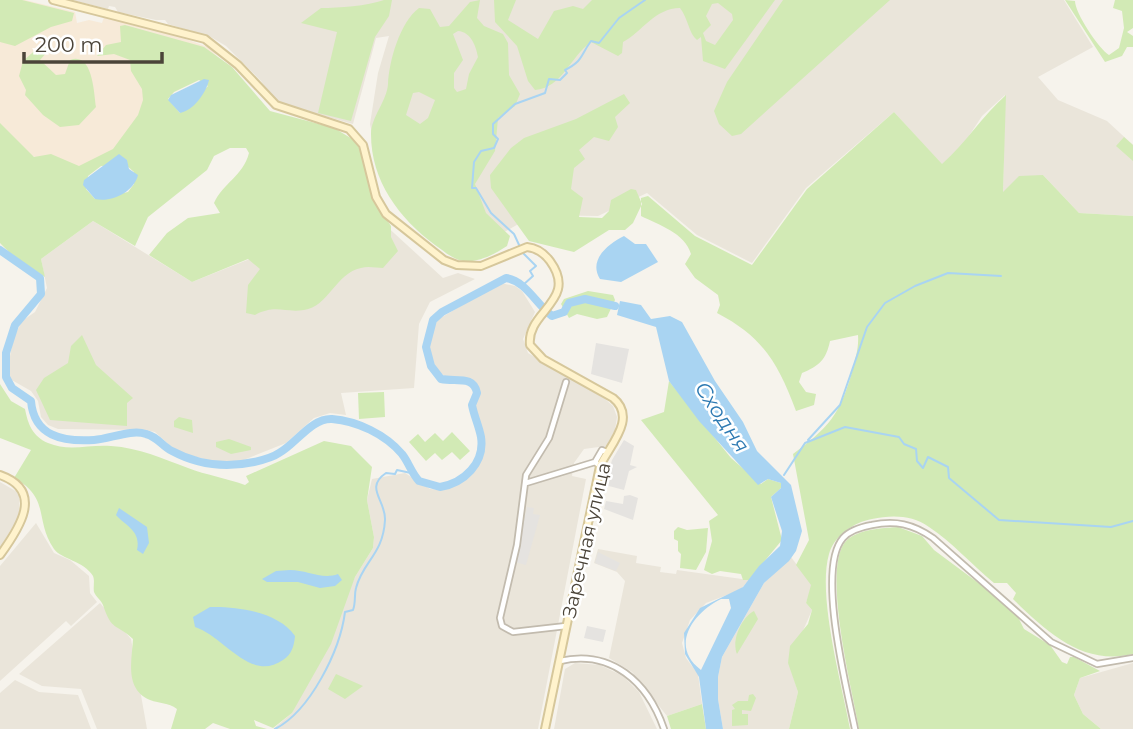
<svg xmlns="http://www.w3.org/2000/svg" width="1133" height="729" font-family="Montserrat,sans-serif">
	<style>
		.residential { fill: #eae5da }
		.commercial { fill: #f7ead8 }
		.green { fill: #d2eab5; fill-rule: evenodd }
		.parking { fill: #e5e3e0 }
		.water { fill: #a9d4f2; fill-rule: evenodd }
		.lines { fill: none; stroke-linecap: round; stroke-linejoin: round }
		.stream { stroke: #a9d4f2; stroke-width: 2 }
		.river { stroke: #a9d4f2; stroke-width: 8 }
		.street-casing { stroke: #c2bbae; stroke-width: 8 }
		.secondary-casing { stroke: #d6c79b; stroke-width: 10 }
		.street { stroke: #fff; stroke-width: 4.5 }
		.secondary { stroke: #fff3cd; stroke-width: 6 }
		.labels { text-anchor: middle; stroke-width: 5; stroke-linejoin: round; paint-order: stroke }
		.street-label { font-size: 19px; fill: #4b4439; stroke: #fff }
		.water-label { font-size: 21px; font-style: italic; fill: #2e7ab2; stroke: #fff }
	</style>
	<rect width="100%" height="100%" fill="#f6f3ec"/>
	<path class="residential" d="M 72,0 L 1064,0 L 1093,47 L 1038,77 L 1058,100 L 1107,121 L 1133,145 L 1133,216 L 1079,213 L 1043,175 L 1003,193 L 1005,95 L 982,116 L 963,145 L 942,165 L 894,112 L 806,188 L 752,263 L 697,235 L 647,193 L 598,216 L 534,215 L 459,258 L 378,163 L 370,124 L 378,73 L 389,36 L 376,38 L 353,124 L 275,102 L 261,81 L 226,46 L 211,37 L 168,24 L 165,20 L 156,20 L 118,12 L 115,7 L 109,6 L 108,9 Z
		M 370,211 L 443,278 L 458,273 L 475,279 L 430,302 L 419,324 L 414,388 L 341,393 L 346,415 L 330,413 L 314,418 L 286,443 L 236,463 L 220,463 L 177,452 L 155,432 L 146,430 L 58,429 L 48,425 L 41,417 L 38,401 L 31,391 L 10,379 L 9,362 L 13,339 L 22,321 L 35,312 L 47,288 L 41,259 L 93,221 L 192,282 Z
		M 500,283 L 515,286 L 522,291 L 535,312 L 523,339 L 528,353 L 605,399 L 613,406 L 617,417 L 615,430 L 606,446 L 584,449 L 574,463 L 572,476 L 586,479 L 538,729 L 273,729 L 292,713 L 355,577 L 373,548 L 374,537 L 367,500 L 372,479 L 405,473 L 430,489 L 443,490 L 466,478 L 478,462 L 483,441 L 475,406 L 479,389 L 468,378 L 449,378 L 436,371 L 428,342 L 437,320 Z
		M 0,482 L 19,493 L 19,516 L 0,548 Z
		M 36,523 L 54,553 L 70,560 L 89,576 L 90,593 L 97,602 L 71,626 L 66,621 L 0,681 L 0,566 Z
		M 598,549 L 637,556 L 636,563 L 661,567 L 660,572 L 676,574 L 677,570 L 749,580 L 740,590 L 706,603 L 690,620 L 682,643 L 686,658 L 698,674 L 702,704 L 667,716 L 632,672 L 609,658 L 625,581 L 617,572 L 594,563 Z
		M 791,557 L 812,585 L 806,603 L 812,610 L 789,663 L 798,692 L 789,729 L 723,729 L 718,699 L 718,677 L 722,657 L 764,583 Z
		M 100,603 L 131,639 L 147,729 L 97,729 L 81,689 L 42,686 L 19,674 Z
		M 575,663 L 600,665 L 623,676 L 639,692 L 657,729 L 554,729 L 565,669 Z
		M 1133,663 L 1133,729 L 1101,729 L 1083,714 L 1074,695 L 1080,678 Z
		M 15,680 L 39,692 L 78,695 L 91,729 L 0,729 L 0,693 Z"/>
	<path class="commercial" d="M 0,0 L 25,0 L 75,12 L 77,23 L 89,20 L 102,23 L 104,17 L 167,32 L 210,48 L 221,61 L 183,81 L 137,133 L 81,176 L 54,167 L 27,153 L 0,130 Z"/>
	<path class="green" d="M 0,0 L 22,0 L 74,13 L 72,21 L 51,27 L 15,46 L 0,42 Z
		M 384,0 L 392,0 L 389,16 L 375,37 L 351,121 L 318,113 L 337,32 L 301,23 L 321,8 C 339,8 367,6 384,0 Z
		M 480,0 L 477,18 L 484,26 L 503,34 L 508,43 L 509,75 L 520,94 L 515,106 L 498,118 L 495,151 L 475,184 L 486,213 L 510,236 L 507,246 C 495,254 478,263 463,261 C 452,259 444,251 435,245 C 399,218 371,181 371,134 C 371,117 387,101 388,84 C 389,61 400,22 419,8 L 430,9 L 440,27 L 449,26 L 470,2 ZM 458,31 C 471,32 476,46 478,57 L 469,74 L 466,89 L 457,92 L 454,88 L 454,73 L 463,60 L 453,34 ZM 419,92 L 435,100 L 428,118 L 420,124 L 406,115 L 413,93 Z
		M 494,0 L 516,0 L 508,20 L 538,39 L 554,11 L 573,6 L 583,9 L 592,0 L 775,0 L 725,69 L 703,61 L 701,37 L 697,40 C 689,34 688,18 680,8 C 655,8 642,32 623,42 L 622,53 L 618,56 L 591,42 C 570,57 562,88 535,90 L 528,81 L 517,46 L 495,22 ZM 718,3 L 732,14 L 733,20 L 715,45 L 706,41 L 703,33 L 711,25 L 706,16 L 712,4 Z
		M 783,0 L 890,0 L 741,134 L 732,136 L 719,124 L 714,111 L 727,82 Z
		M 1065,0 L 1075,1 C 1075,13 1099,49 1109,55 L 1119,48 L 1124,28 L 1122,11 L 1113,8 L 1115,0 L 1133,0 L 1133,28 L 1127,32 L 1133,36 L 1133,47 L 1127,47 L 1122,56 L 1105,62 Z
		M 125,25 L 204,47 L 232,67 L 270,111 L 334,128 L 354,140 L 360,149 L 372,198 L 391,226 L 391,237 L 398,251 L 383,268 C 377,268 368,266 361,268 C 336,273 328,307 304,310 C 284,313 276,304 255,315 L 246,313 L 248,285 L 260,269 L 248,259 L 192,282 L 149,255 L 167,233 L 188,218 L 220,213 L 214,203 C 223,183 243,176 249,153 L 246,148 L 230,148 L 214,156 L 207,170 L 148,217 L 135,246 L 93,221 L 41,259 L 45,277 L 12,255 L 0,243 L 0,123 L 34,157 L 51,154 L 79,166 L 113,149 L 138,115 L 143,100 L 142,89 L 131,71 L 130,60 L 114,54 L 97,56 L 106,45 L 121,42 L 120,26 ZM 199,80 L 208,86 L 180,113 L 168,99 L 174,92 ZM 126,165 L 134,172 L 134,184 L 128,192 L 95,199 L 86,189 L 88,176 L 101,166 Z
		M 40,46 L 45,47 L 47,52 L 40,60 L 56,75 L 65,74 L 70,60 C 93,51 94,94 96,107 L 79,125 L 60,127 L 43,115 L 25,95 L 26,90 L 19,76 L 23,61 Z
		M 624,94 L 630,103 L 615,117 L 618,127 L 609,141 L 594,137 L 579,150 L 585,159 L 574,168 L 571,189 L 583,198 L 579,217 L 602,218 L 609,211 L 611,200 L 631,189 L 636,190 L 642,204 L 633,223 L 625,230 L 609,230 L 574,252 L 529,241 L 491,188 L 490,175 L 511,148 L 524,138 L 576,119 Z
		M 1006,95 L 1003,192 L 1019,176 L 1043,175 L 1079,213 L 1133,216 L 1133,654 C 1083,666 1047,632 1013,599 L 1016,593 L 1007,583 L 994,583 C 972,565 952,542 929,527 C 912,515 892,515 872,519 C 854,522 834,536 829,554 C 817,596 842,684 850,729 L 789,729 L 798,692 L 788,663 L 790,646 L 808,624 L 812,610 L 806,603 L 811,585 L 796,565 L 809,540 L 793,454 C 828,428 840,415 852,372 C 855,359 859,349 858,335 L 830,341 C 826,360 819,366 802,373 L 799,382 L 806,392 L 816,394 L 814,405 L 796,411 C 778,363 763,337 717,313 L 720,305 L 718,295 L 695,278 L 685,264 L 691,254 C 685,233 659,225 641,216 L 641,198 L 648,196 L 695,236 L 752,265 L 807,189 L 894,112 L 942,164 C 966,143 982,116 1006,95 Z
		M 1124,137 L 1133,145 L 1133,161 L 1116,146 Z
		M 588,291 L 613,295 L 615,300 L 607,317 L 597,319 L 577,314 L 569,318 L 561,304 L 564,299 Z
		M 82,335 L 96,365 L 133,398 L 127,403 L 127,426 L 50,420 L 36,390 L 44,378 L 68,363 L 71,346 Z
		M 669,381 L 731,458 L 761,484 L 768,479 L 781,483 L 781,488 L 771,497 L 782,540 L 749,580 L 743,580 L 741,574 L 720,571 L 712,574 L 704,570 L 712,541 L 709,521 L 718,515 L 641,420 L 664,412 Z
		M 0,384 L 11,401 L 25,409 C 28,424 32,436 48,443 C 69,452 90,444 111,446 C 140,448 161,458 188,468 C 206,475 226,478 245,485 L 249,482 L 246,476 L 324,441 L 351,446 L 372,467 L 367,500 L 374,537 L 373,548 L 355,577 L 331,644 L 292,713 L 273,728 L 254,720 L 256,726 L 267,729 L 230,729 L 213,723 L 205,729 L 171,729 L 177,709 C 168,702 160,704 150,700 C 124,689 132,660 133,639 C 116,623 112,632 103,605 C 101,600 96,597 94,592 C 93,587 95,581 93,576 C 84,561 61,559 54,549 C 34,520 51,498 14,478 L 31,450 L 0,438 Z
		M 384,392 L 385,417 L 359,419 L 358,393 Z
		M 179,417 L 192,420 L 193,433 L 174,427 L 174,421 Z
		M 452,432 L 470,451 L 460,460 L 452,452 L 442,460 L 435,453 L 426,461 L 409,442 L 418,434 L 425,442 L 435,433 L 443,441 Z
		M 229,439 L 251,447 L 251,450 L 231,454 L 216,447 L 216,442 Z
		M 678,527 L 687,530 L 708,528 L 706,552 L 696,570 L 680,568 L 681,554 L 678,551 L 678,541 L 674,539 L 674,531 Z
		M 898,527 L 922,536 L 934,550 L 1000,599 L 1018,617 L 1024,629 L 1050,645 L 1062,662 L 1067,664 L 1070,657 L 1074,657 L 1100,671 L 1080,678 L 1074,695 L 1083,714 L 1101,729 L 859,729 C 853,693 820,565 847,540 C 860,529 882,528 898,527 Z
		M 754,611 L 758,619 L 737,654 C 731,640 742,617 754,611 Z
		M 336,674 L 363,686 L 345,699 L 328,689 Z
		M 749,695 L 753,694 L 756,698 L 751,711 L 742,710 L 742,714 L 748,714 L 748,725 L 732,726 L 732,710 L 735,709 L 732,705 L 738,701 L 748,701 Z
		M 702,704 L 706,729 L 671,729 L 667,716 Z"/>
	<path class="parking" d="M 596,343 L 629,349 L 622,383 L 591,374 Z
		M 624,440 L 634,446 L 630,465 L 637,467 L 629,471 L 624,490 L 605,485 L 612,460 Z
		M 630,495 L 638,498 L 633,520 L 604,509 L 606,501 L 623,504 L 624,496 Z
		M 527,507 L 534,508 L 533,514 L 540,515 L 526,565 L 515,562 Z
		M 598,552 L 620,563 L 616,571 L 595,563 Z
		M 587,626 L 606,630 L 603,642 L 584,638 Z"/>
	<path class="water" d="M 204,79 L 209,80 C 206,93 194,110 180,113 L 168,100 L 171,95 Z
		M 119,154 L 127,160 L 129,169 L 138,175 C 134,192 111,203 95,199 L 83,185 L 84,180 Z
		M 624,236 L 635,244 L 646,244 L 658,262 L 621,282 L 600,279 C 588,260 608,244 624,236 Z
		M 620,301 L 641,305 L 651,319 L 670,316 L 682,322 L 715,381 L 743,422 L 757,451 L 791,485 L 802,531 L 796,551 L 789,561 L 764,583 L 722,657 L 718,677 L 718,699 L 723,729 L 706,729 L 699,677 L 685,654 L 684,633 L 700,608 L 743,587 L 759,566 L 780,546 L 782,531 L 771,497 L 781,488 L 781,483 L 768,479 L 758,485 L 699,421 L 669,381 L 656,327 L 617,315 ZM 721,599 L 729,599 L 731,608 L 701,670 C 669,646 693,613 721,599 Z
		M 119,508 L 147,527 L 149,543 L 143,554 L 137,550 C 141,531 127,527 116,515 Z
		M 290,570 C 307,570 322,580 338,574 L 342,580 L 335,586 L 320,588 L 298,582 L 267,582 L 262,579 L 276,571 Z
		M 210,607 C 236,606 279,612 295,636 C 294,646 292,654 283,660 C 250,683 224,636 195,627 L 193,617 Z"/>
	<g class="lines">
		<path class="stream" d="M 520,247 L 514,234 L 491,213 L 476,188 L 472,188 L 474,162 L 481,151 L 494,148 L 498,139 L 493,134 L 493,124 L 515,104 L 545,93 L 549,79 L 560,80 L 567,73 L 565,70 C 583,61 580,56 591,41 L 599,43 L 619,18 L 645,0
			M 522,252 L 536,266 L 530,271 L 533,276 L 523,285
			M 808,440 L 840,405 L 867,327 L 885,303 L 915,286 L 948,273 L 1001,276
			M 784,475 L 805,443 L 845,427 L 899,437 L 904,444 L 916,449 L 917,461 L 923,468 L 928,457 L 948,467 L 949,478 L 999,520 L 1111,527 L 1133,521
			M 275,729 C 310,711 340,651 345,612 L 353,610 C 356,602 354,595 356,588 C 363,561 383,555 385,520 C 386,500 364,488 386,473 L 395,474 L 397,470 L 411,473"/>
		<path class="river" d="M 0,250 L 40,278 L 41,294 L 15,325 L 6,353 L 6,377 L 12,388 L 31,401 C 34,436 62,442 94,440 C 110,439 131,429 146,434 C 158,437 162,446 172,451 C 198,465 226,468 254,462 C 263,460 272,458 279,453 C 296,444 311,418 332,419 C 357,421 385,434 402,454 C 409,463 411,472 419,481 L 440,487 C 464,483 485,463 481,437 C 479,426 474,416 472,405 L 477,393 C 474,375 456,382 441,379 L 431,366 L 426,347 L 433,320 L 442,312 L 506,278 C 526,281 536,304 552,316 L 564,312 L 569,303 L 585,299 L 615,306"/>
		<g class="street-casing">
			<path id="street" d="M 600,466 L 595,462 L 602,450 L 607,452
				M 526,483 L 595,462
				M 566,626 L 513,632 L 502,626 L 500,618 L 517,545 L 526,475 L 549,438 L 566,382
				M 560,661 C 611,649 648,682 664,729
				M 855,729 C 847,689 816,569 843,538 C 850,530 861,527 872,525 C 895,520 913,524 933,538 L 1051,642 L 1097,664 L 1133,658"/>
		</g>
		<g class="secondary-casing">
			<path id="secondary" d="M 53,0 L 205,39 L 238,65 L 276,105 L 349,129 L 363,145 L 376,197 L 386,214 L 444,260 L 457,265 L 481,266 L 527,247 C 537,248 544,253 550,261 C 579,301 526,311 530,345 L 543,359 L 613,398 C 638,418 609,446 600,466 L 545,729
				M 0,475 C 45,491 19,529 0,555"/>
		</g>
		<use href="#street" class="street"/>
		<use href="#secondary" class="secondary"/>
	</g>
	<g class="labels">
		<g class="street-label">
			<text transform="translate(586 540) rotate(-77)" y="7">Заречная улица</text>
		</g>
		<g class="water-label">
			<text transform="translate(722 417) rotate(56)" y="7">Сходня</text>
		</g>
	</g>
	<path d="M24 52v10h138v-10" fill="none" stroke="#4b4439" stroke-width="3.5"/>
	<text x="35" y="52" font-size="21" fill="#4b4439" stroke="#ffffff" stroke-width="5" paint-order="stroke">200 m</text>
</svg>
